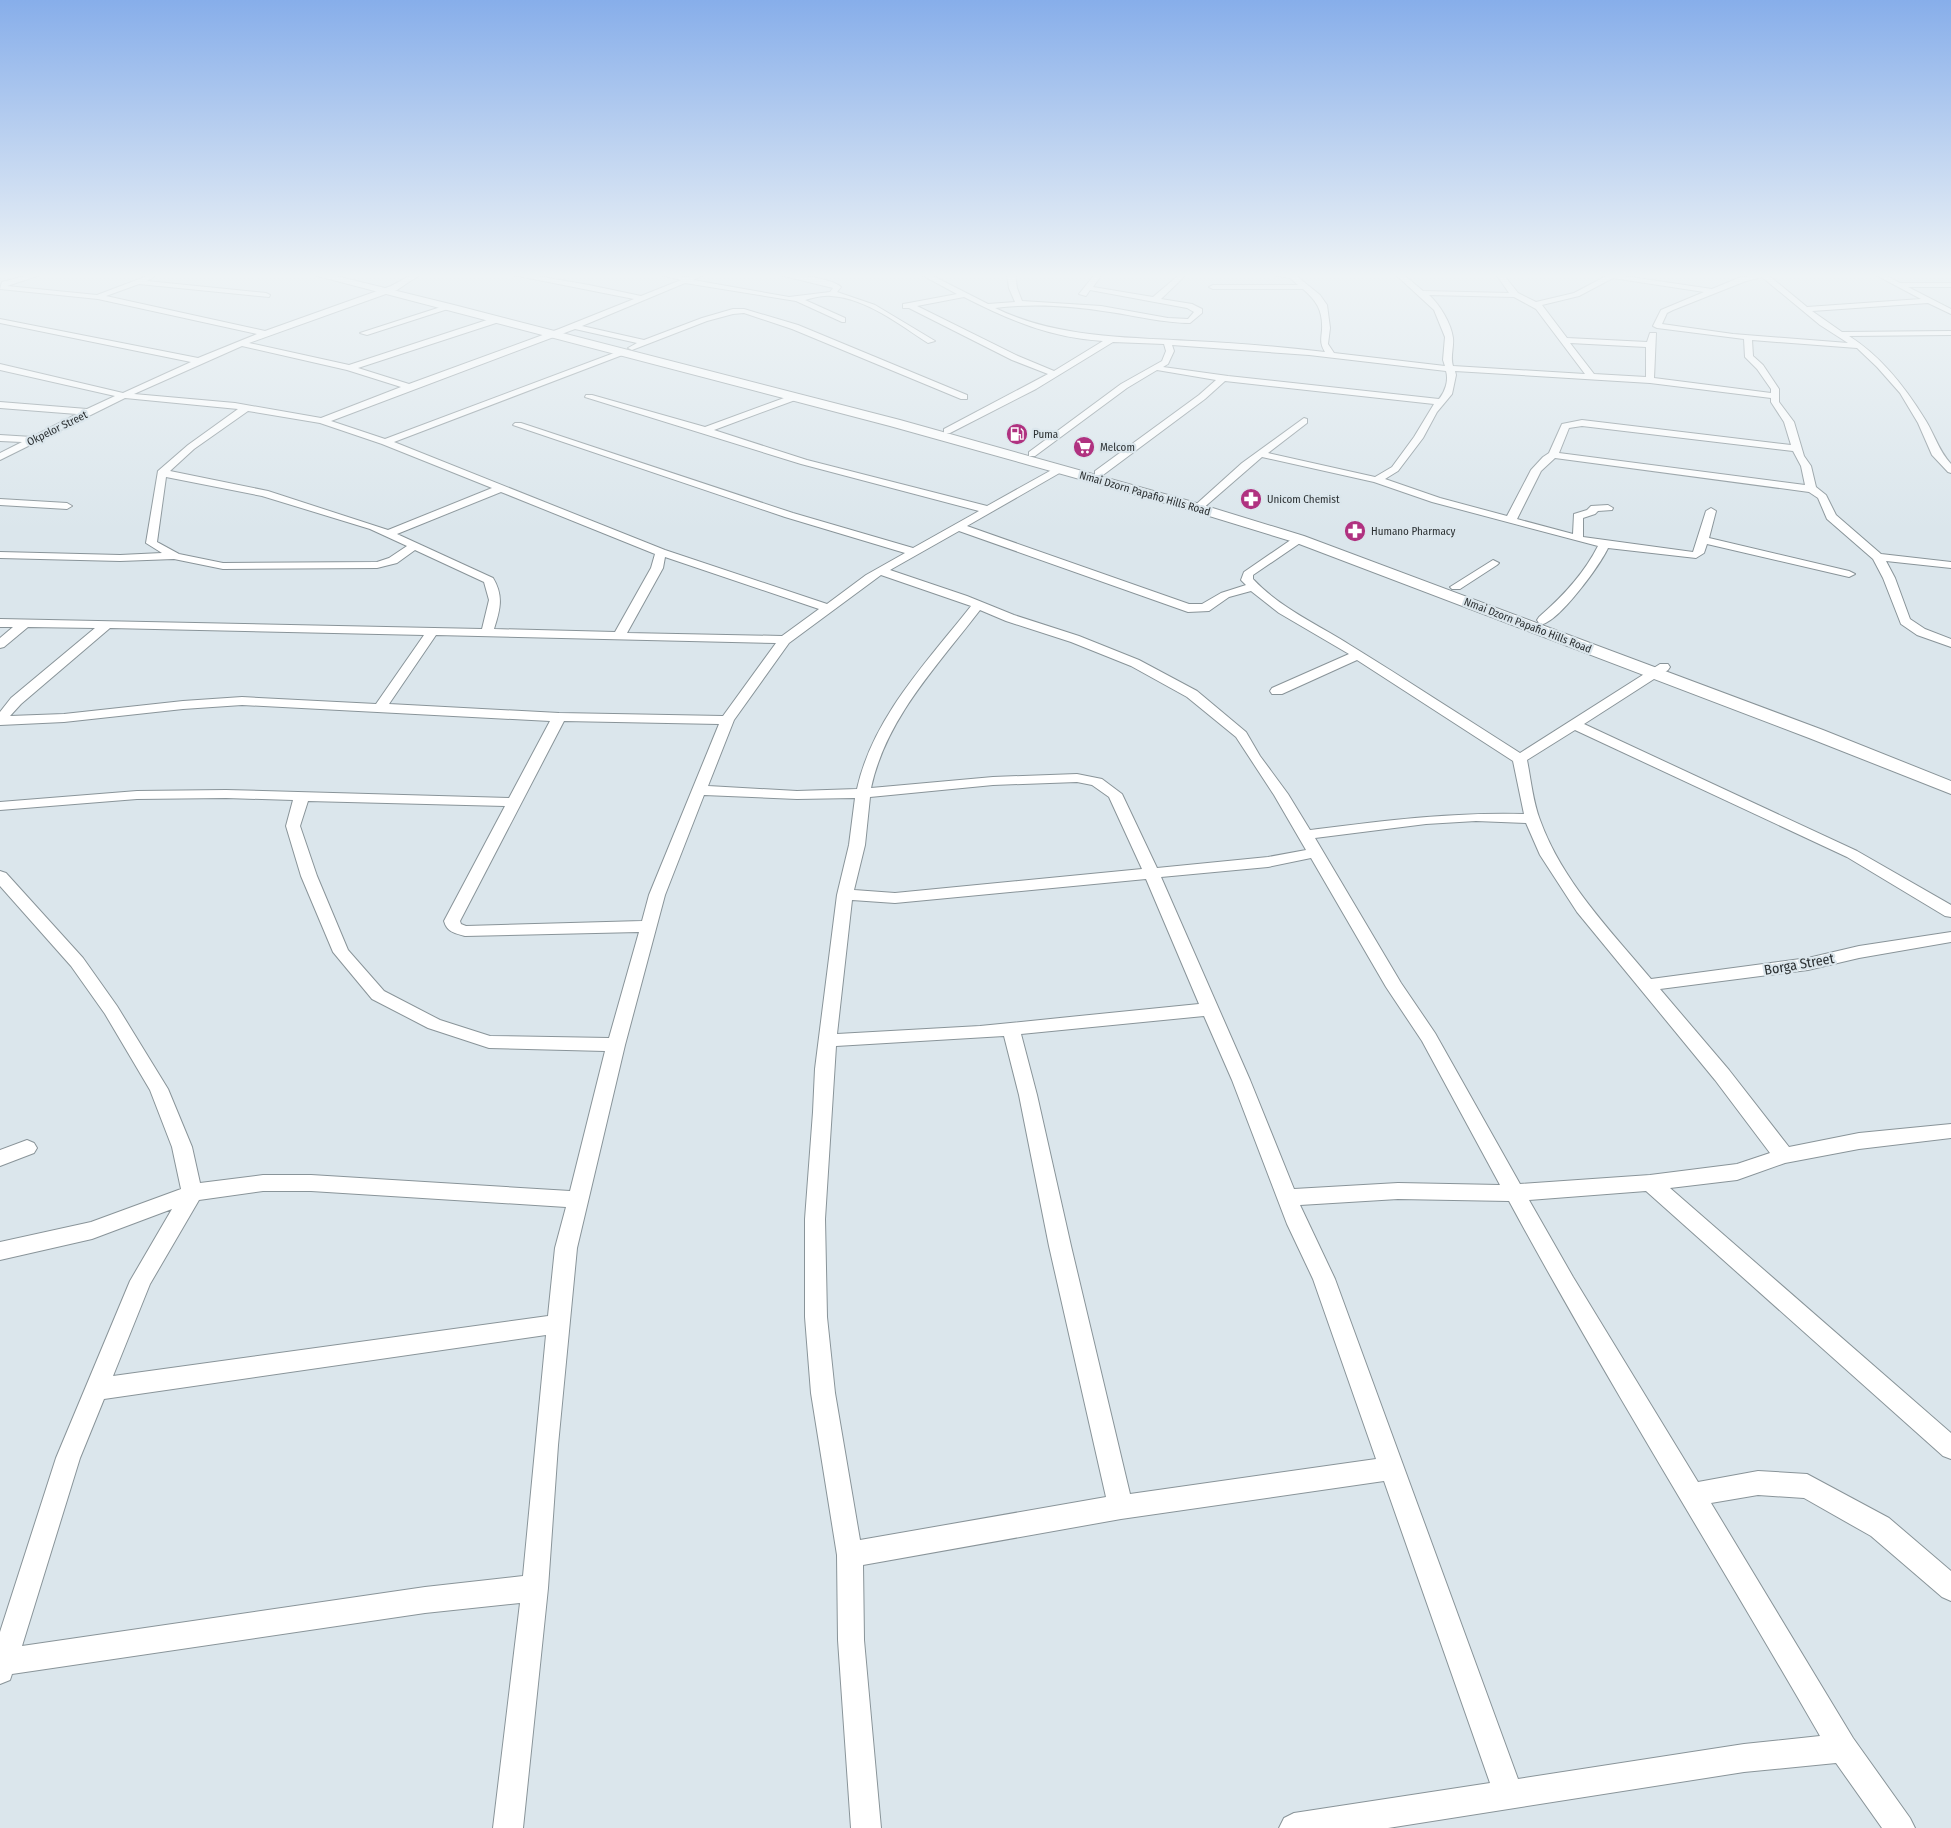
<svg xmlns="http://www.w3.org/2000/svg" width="1951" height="1828" font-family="'Fira Sans Condensed',sans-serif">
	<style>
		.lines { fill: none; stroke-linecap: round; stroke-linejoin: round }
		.street-casing { stroke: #899499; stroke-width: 2 }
		.secondary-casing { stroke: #899499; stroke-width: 2 }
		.street { fill: #fff; fill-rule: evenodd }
		.secondary { fill: #fff; fill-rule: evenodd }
		.labels { text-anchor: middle; stroke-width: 4.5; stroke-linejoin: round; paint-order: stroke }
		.far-street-label { font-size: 11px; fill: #2c3133; stroke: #dbe6ec }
		.far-poi-label { font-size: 11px; fill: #2c3133; stroke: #dbe6ec; text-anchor: start }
		.street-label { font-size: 14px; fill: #2c3133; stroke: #dbe6ec }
	</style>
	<rect width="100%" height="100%" fill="#dbe6ec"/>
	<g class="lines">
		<g class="street-casing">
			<path id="street" d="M 32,274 L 43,274 L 7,286 L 97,295 L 150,275 L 154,277 L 147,281 L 266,293 L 270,295 L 269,297 L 139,284 L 106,296 L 265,331 L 391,286 L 413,274 L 421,274 L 397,290 L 249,343 L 349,365 L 493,318 L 499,318 L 499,322 L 358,368 L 409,384 L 559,329 L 634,299 L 508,274 L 525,274 L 589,285 L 641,296 L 681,280 L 657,274 L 689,277 L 695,274 L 705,274 L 693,280 L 789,297 L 830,292 L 833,288 L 776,274 C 790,274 830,277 841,287 L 837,292 L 875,305 L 935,341 L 928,343 C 900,325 866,298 831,296 C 822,295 813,298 805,300 L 845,318 L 845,322 L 842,322 L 796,301 L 685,283 L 582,326 L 644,340 L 702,318 L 733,309 L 744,309 L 798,325 L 967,395 L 967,399 L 961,399 L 792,329 L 744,313 L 733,314 L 707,321 L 632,350 L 628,348 L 637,343 L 575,329 L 331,421 L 385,439 L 622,350 L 626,352 L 625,354 L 394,442 L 665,550 L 827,604 L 866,575 L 905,553 L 785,517 L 513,425 L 515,423 L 521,423 L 793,513 L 913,548 L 979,511 L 801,464 L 585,397 L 586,395 L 592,395 L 705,427 L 795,394 L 799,397 L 798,399 L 714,430 L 807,460 L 987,506 L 1057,467 L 1063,467 L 1063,471 L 967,526 L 1189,604 L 1202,604 L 1221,593 L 1246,585 L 1241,580 L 1244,572 L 1295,537 L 1303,537 L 1304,539 L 1303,541 L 1253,575 L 1253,579 C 1280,608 1317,624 1350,645 C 1407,680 1463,717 1520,753 L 1660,664 L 1668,664 L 1670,667 L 1668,670 L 1584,724 L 1857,851 L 1951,905 L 1951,917 L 1945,916 L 1847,857 L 1575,730 L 1527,760 C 1531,780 1533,802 1540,820 C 1562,881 1610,930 1651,979 L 1808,958 L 1859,946 L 1951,932 L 1951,942 L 1859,958 L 1808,970 L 1660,989 L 1729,1070 L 1789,1147 L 1859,1133 L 1951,1124 L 1951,1138 L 1859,1149 L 1785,1163 L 1737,1180 L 1670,1188 L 1951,1433 L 1951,1459 L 1943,1456 L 1646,1191 L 1529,1200 L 1573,1277 L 1698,1482 L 1758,1471 L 1807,1474 L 1889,1518 L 1951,1571 L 1951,1601 L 1942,1597 L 1871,1536 L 1804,1498 L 1758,1495 L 1711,1503 L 1853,1738 L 1910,1818 L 1915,1828 L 1882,1828 L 1836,1763 L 1744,1772 L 1388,1828 L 1279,1828 L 1284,1818 L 1294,1813 L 1490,1783 L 1384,1481 L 1121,1519 L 863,1565 L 864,1640 L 881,1828 L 851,1828 L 838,1640 L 837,1555 L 811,1393 L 805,1317 L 805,1219 L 813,1112 L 815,1069 L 837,895 L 849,845 L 855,798 L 797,799 L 704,795 L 665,895 L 625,1045 L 577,1248 L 558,1445 L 548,1588 L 523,1828 L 493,1828 L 520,1603 L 425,1613 L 12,1674 L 10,1680 L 0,1684 L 0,1632 L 56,1458 L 130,1281 L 172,1209 L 92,1239 L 0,1260 L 0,1242 L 91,1222 L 181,1189 L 172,1147 L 150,1090 L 105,1014 L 71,966 L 0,886 L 0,871 L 6,873 L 83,958 L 117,1006 L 168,1089 L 192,1147 L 200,1183 L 263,1175 L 311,1175 L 570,1191 L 605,1051 L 489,1048 L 428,1028 L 372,999 L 333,952 L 301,876 L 286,826 L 293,800 L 226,798 L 137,799 L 0,810 L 0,802 L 137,791 L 226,790 L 509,798 L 550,721 L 242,705 L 183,709 L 64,722 L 0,725 L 0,712 L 11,698 L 95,628 L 28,627 L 4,647 L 0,648 L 0,638 L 13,627 L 0,627 L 0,619 L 482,629 L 489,600 L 484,582 L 415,550 L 397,563 L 377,568 L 223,569 L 174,559 L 120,561 L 0,558 L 0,552 L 120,555 L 162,553 L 146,543 L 158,471 L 188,445 L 238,409 L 125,398 L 0,460 L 0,453 L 22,442 L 0,441 L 0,435 L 32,437 L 77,414 L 0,408 L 0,402 L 87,409 L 115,396 L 0,370 L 0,364 L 123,393 L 191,362 L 0,323 L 0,319 L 198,358 L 257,334 L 98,299 L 0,289 L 2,282 ZM 242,346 L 347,370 L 401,387 L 321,418 L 235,403 L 134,394 ZM 248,411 L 320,423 L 382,444 L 492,488 L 388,530 L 268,491 L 170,471 L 194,449 ZM 166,477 L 262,496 L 370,529 L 407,546 L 389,558 L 377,562 L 223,563 L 179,554 L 157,542 ZM 501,492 L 655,554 L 651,568 L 615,632 L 494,629 C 500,610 504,596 493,578 L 397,534 ZM 959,531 L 1188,612 L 1209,611 L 1229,597 L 1251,591 L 1279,613 L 1349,654 L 1272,688 L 1270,691 L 1272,694 L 1282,694 L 1357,660 L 1513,761 L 1524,814 C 1449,812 1383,821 1310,830 L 1288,794 L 1260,756 L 1246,732 L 1197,691 L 1139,660 L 1079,636 L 1014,615 L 967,596 L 890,570 ZM 665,557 L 819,609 L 782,636 L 627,633 L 663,568 ZM 881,575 L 971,606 C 927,662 873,717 857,789 L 797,791 L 708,786 L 734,720 L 789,643 ZM 980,610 L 1006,621 L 1071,642 L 1131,666 L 1187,697 L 1236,737 L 1274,795 L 1306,850 L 1268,857 L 1157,868 L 1122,794 L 1102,779 L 1077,774 L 993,777 L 871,788 C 886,718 938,665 980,610 ZM 110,628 L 424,635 L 376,704 L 242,697 L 183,701 L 64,714 L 10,716 L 21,704 ZM 436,635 L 776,643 L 723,716 L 559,713 L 389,704 ZM 564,721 L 719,724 L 649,895 L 642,921 L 466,926 L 461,924 L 460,921 ZM 1077,782 L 1092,785 L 1109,797 L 1142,869 L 895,893 L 854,890 L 865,845 L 870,797 L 993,785 ZM 308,801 L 505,806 L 444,921 C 447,932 454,933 465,936 L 639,932 L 609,1038 L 490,1036 L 440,1020 L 384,991 L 348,950 L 317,876 L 300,826 ZM 1476,821 L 1526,823 L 1540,855 L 1577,912 L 1715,1080 L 1770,1153 L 1737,1164 L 1650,1175 L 1520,1184 L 1435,1033 L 1401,983 L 1315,838 L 1426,824 ZM 1311,858 L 1386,987 L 1422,1041 L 1500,1185 L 1398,1183 L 1294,1189 L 1250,1080 L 1161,877 L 1268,867 ZM 1146,879 L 1199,1004 L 980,1026 L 837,1034 L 852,900 L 895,903 ZM 1204,1016 L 1232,1080 L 1287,1224 L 1313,1279 L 1376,1459 L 1130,1494 L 1071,1246 L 1037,1095 L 1021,1034 ZM 1004,1036 L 1019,1095 L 1049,1246 L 1106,1497 L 860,1540 L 835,1393 L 827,1317 L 825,1219 L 836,1046 ZM 263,1191 L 311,1191 L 566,1207 L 555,1248 L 548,1316 L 113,1376 L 150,1284 L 199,1200 ZM 1398,1199 L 1509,1201 C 1607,1382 1717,1557 1820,1736 L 1744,1744 L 1518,1779 L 1335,1279 L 1300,1205 ZM 546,1335 L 523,1576 L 425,1587 L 22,1646 L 80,1458 L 104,1399 Z
				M 920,274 L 929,274 L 988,304 L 1015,302 L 1009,288 L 1007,274 L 1015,274 L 1017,288 L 1022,301 L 1101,306 L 1168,318 L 1188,319 L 1194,312 L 1187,308 L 1090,290 L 1086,296 L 1079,294 L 1095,274 L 1102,274 L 1093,287 L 1153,297 L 1180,274 L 1187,274 L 1161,299 L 1192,304 L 1202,309 L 1202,313 L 1190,323 C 1163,323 1137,316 1110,312 C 1073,306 1033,303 995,308 C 1057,338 1125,337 1192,341 C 1237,343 1281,347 1325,352 C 1320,344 1321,340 1322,330 C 1323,311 1317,301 1303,289 L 1213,289 L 1209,287 L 1213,285 L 1298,285 L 1290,278 L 1267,274 L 1294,274 L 1320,295 L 1327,305 L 1330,328 L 1328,344 L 1334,353 L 1445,366 L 1443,360 L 1445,337 L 1434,310 L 1395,274 L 1403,274 L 1423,291 L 1509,293 L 1496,274 L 1503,274 L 1518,293 L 1536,302 L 1574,293 L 1610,274 L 1712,289 L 1741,277 L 1767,274 L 1807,307 L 1921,299 L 1874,274 L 1883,274 L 1900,283 L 1951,283 L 1951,287 L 1908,287 L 1951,309 L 1951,314 L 1928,303 L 1812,311 L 1842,332 L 1951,331 L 1951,335 L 1849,336 C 1882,357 1906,388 1926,421 C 1935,436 1939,451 1951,464 L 1951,473 L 1948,472 L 1932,455 L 1918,423 L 1900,393 L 1877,367 L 1857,348 L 1752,340 L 1753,356 L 1763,365 L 1779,389 L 1779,402 L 1794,422 L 1804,456 L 1811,466 L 1816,487 L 1826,495 L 1836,515 L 1881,554 L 1951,562 L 1951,568 L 1886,561 L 1895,578 L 1910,619 L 1925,629 L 1951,639 L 1951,647 L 1917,635 L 1901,624 L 1883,578 L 1873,559 L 1827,519 L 1818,498 L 1809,492 L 1555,458 L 1541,471 L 1517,519 L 1573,534 L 1574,514 L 1587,510 L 1591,506 L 1608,505 L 1613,508 L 1612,510 L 1598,511 L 1595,514 L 1583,518 L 1583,537 L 1693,552 L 1706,511 L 1711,508 L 1716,511 L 1709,538 L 1849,571 L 1855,574 L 1849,577 L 1707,544 L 1704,553 L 1696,558 L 1608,548 C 1600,565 1561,619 1543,624 L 1539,623 L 1537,620 L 1539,617 C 1562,597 1584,574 1598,546 L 1432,502 L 1374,482 L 1262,457 L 1201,510 L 1197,511 L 1192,508 L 1242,463 L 1304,418 L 1307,419 L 1307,423 L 1268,453 L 1375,477 L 1392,467 L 1414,437 L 1434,404 L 1225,381 L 1205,399 L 1103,475 L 1095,475 L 1095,471 L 1199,395 L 1216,380 L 1157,370 L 1127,388 L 1035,456 L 1029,456 L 1029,452 L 1121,384 L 1162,361 L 1166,351 L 1164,344 L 1113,342 L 1036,389 L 950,433 L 944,433 L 944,429 L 1048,374 L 1012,360 L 909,308 L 903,308 L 903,304 L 909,303 L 957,294 ZM 1762,277 L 1820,325 L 1848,343 L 1733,334 L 1662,324 L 1667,313 L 1673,310 L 1746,281 ZM 1613,278 L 1704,292 L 1661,310 L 1653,326 L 1657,328 L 1744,339 L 1745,357 L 1757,369 L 1771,389 L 1771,393 L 1654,378 L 1656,333 L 1650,333 L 1647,342 L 1567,338 L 1542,305 L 1579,296 ZM 1429,295 L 1514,297 L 1536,309 L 1585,374 L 1453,366 C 1450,356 1454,348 1453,338 C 1451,323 1440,305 1429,295 ZM 964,297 C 1009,320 1051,338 1103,341 L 1054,371 L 1018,356 L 917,306 ZM 1570,343 L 1646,347 L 1646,377 L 1594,374 ZM 1172,345 L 1309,355 L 1446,371 C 1449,380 1445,392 1439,399 L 1228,376 L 1163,367 L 1168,364 L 1174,351 ZM 1455,371 L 1650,383 L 1771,398 L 1771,402 L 1784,422 L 1791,445 L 1582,420 L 1562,424 L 1549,453 L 1543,457 L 1531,470 L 1507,516 L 1440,498 L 1385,479 L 1398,471 L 1423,438 L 1437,412 L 1452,394 L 1456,375 ZM 1582,426 L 1793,451 L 1801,466 L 1805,485 L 1559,453 L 1569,428 Z
				M 447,305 L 454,307 L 367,335 L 360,333 Z
				M 0,499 L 67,503 L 72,506 L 67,509 L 0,505 Z
				M 1493,560 L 1499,563 L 1497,565 L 1460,589 L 1452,589 L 1450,587 Z
				M 27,1140 L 34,1143 L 37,1148 L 34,1153 L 0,1166 L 0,1150 Z"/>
		</g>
		<g class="secondary-casing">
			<path id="secondary" d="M 310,274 L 328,274 L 454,305 L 900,420 L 1193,502 L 1304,536 L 1823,730 L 1951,781 L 1951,794 L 1809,738 L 1294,542 L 1183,508 L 890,426 Z"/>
		</g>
		<use href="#street" class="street"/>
		<use href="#secondary" class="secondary"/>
	</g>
	<linearGradient id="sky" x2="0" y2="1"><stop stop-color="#87aeea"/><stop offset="0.52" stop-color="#eff4f6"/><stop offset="1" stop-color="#eff4f6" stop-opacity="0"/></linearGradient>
	<rect width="1951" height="530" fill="url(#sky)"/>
	<defs>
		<g id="fuel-disc" transform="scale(1.125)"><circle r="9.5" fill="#b03280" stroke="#dbe6ec"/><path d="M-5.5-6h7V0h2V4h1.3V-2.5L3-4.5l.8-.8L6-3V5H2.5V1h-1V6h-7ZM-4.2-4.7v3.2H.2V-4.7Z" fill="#fff"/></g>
		<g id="supermarket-disc" transform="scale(1.125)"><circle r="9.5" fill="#b03280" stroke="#dbe6ec"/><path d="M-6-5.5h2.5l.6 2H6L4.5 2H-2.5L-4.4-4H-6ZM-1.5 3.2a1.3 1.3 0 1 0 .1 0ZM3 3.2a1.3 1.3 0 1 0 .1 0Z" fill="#fff"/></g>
		<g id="pharmacy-disc" transform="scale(1.125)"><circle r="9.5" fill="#b03280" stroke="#dbe6ec"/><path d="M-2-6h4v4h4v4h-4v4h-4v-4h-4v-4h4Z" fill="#fff"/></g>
	</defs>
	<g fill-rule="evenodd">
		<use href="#fuel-disc" x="1017" y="434"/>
		<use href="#supermarket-disc" x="1084" y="447"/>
		<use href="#pharmacy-disc" x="1251" y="499"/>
		<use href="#pharmacy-disc" x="1355" y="531"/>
	</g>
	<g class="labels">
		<g class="far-street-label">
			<text transform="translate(57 428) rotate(-26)" y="4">Okpelor Street</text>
			<text transform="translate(1145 493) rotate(16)" y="4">Nmai Dzorn Papafio Hills Road</text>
			<text transform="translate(1528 625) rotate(21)" y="4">Nmai Dzorn Papafio Hills Road</text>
		</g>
		<g class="far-poi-label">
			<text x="1033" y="438">Puma</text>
			<text x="1100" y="451">Melcom</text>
			<text x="1267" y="503">Unicom Chemist</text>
			<text x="1371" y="535">Humano Pharmacy</text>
		</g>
		<g class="street-label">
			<text transform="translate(1799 964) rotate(-10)" y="5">Borga Street</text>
		</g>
	</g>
</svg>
